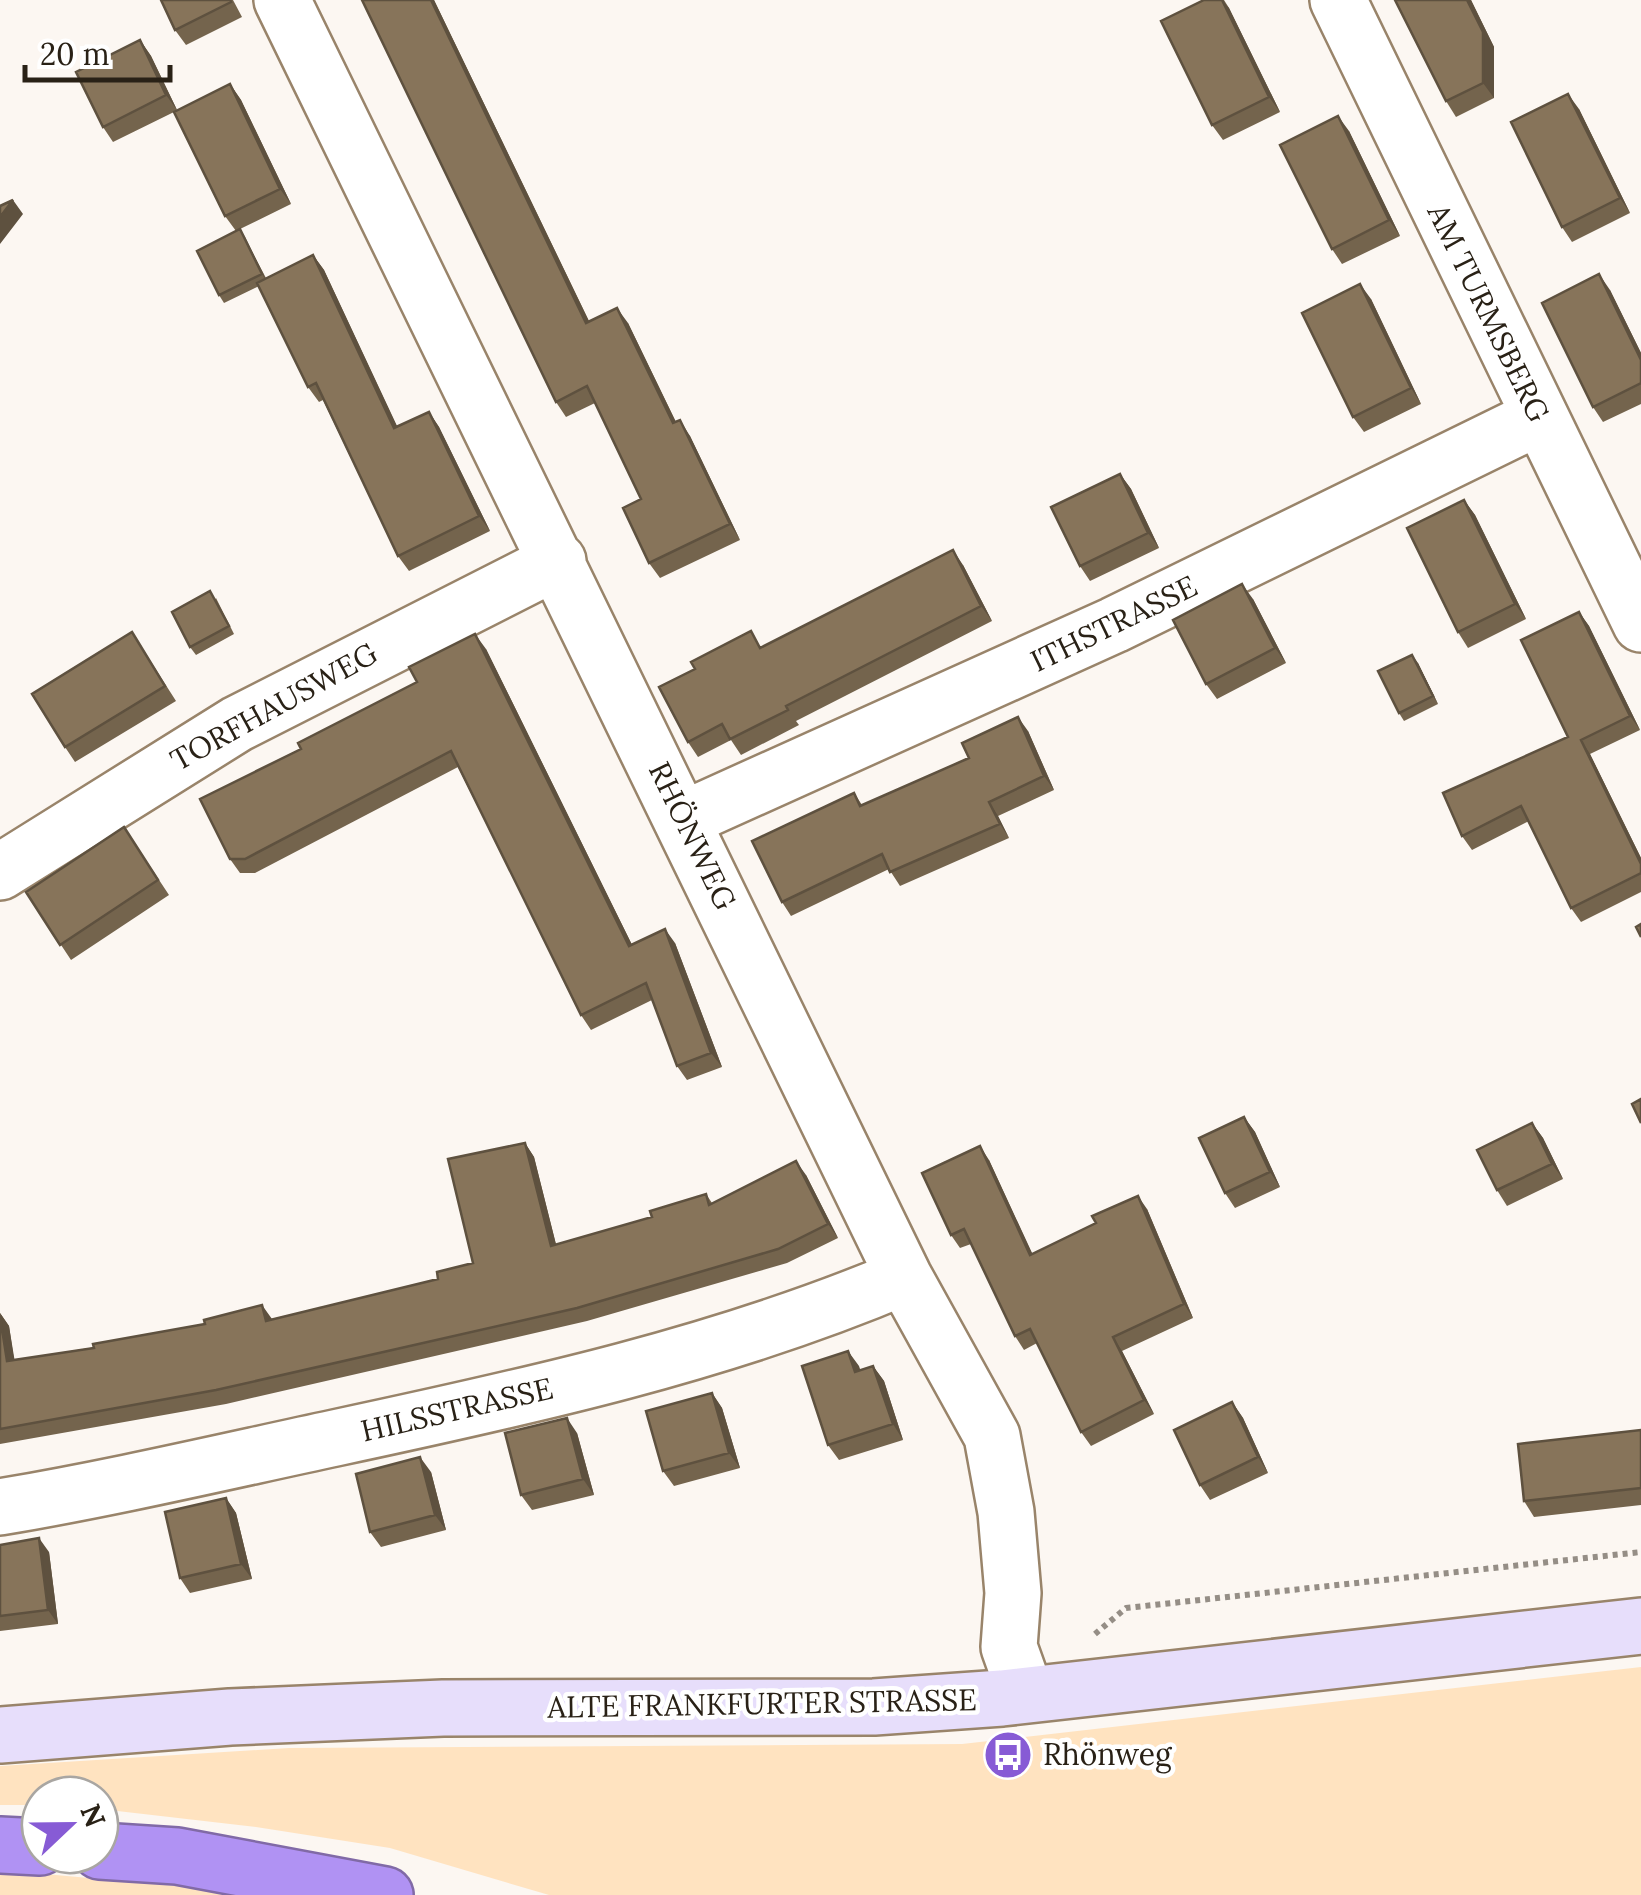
<svg xmlns="http://www.w3.org/2000/svg" width="1641" height="1895" font-family="Lora,serif">
	<style>
		.green { fill: #ffe3c0 }
		.lines { fill: none; stroke-linecap: round; stroke-linejoin: round }
		.street-casing { stroke: #99846a; stroke-width: 60 }
		.secondary-casing { stroke: #99846a; stroke-width: 60 }
		.highway-casing { stroke: #816aa6; stroke-width: 60 }
		.path { stroke: #958e86; stroke-width: 6; stroke-dasharray: 5 5; stroke-linecap: butt }
		.street { stroke: #fff; stroke-width: 55 }
		.secondary { stroke: #e7defb; stroke-width: 55 }
		.highway { stroke: #b092f3; stroke-width: 55 }
		.wall { fill: #74644d }
		.shaded-wall { fill: #5e513f }
		.building { fill: #87745a; stroke: #5e513f; stroke-width: 2.5 }
		.labels { text-anchor: middle; stroke-width: 9; stroke-linejoin: round; paint-order: stroke }
		.street-label { font-size: 30px; fill: #292116; stroke: #fff }
		.poi-label { font-size: 30px; fill: #292116; stroke: #fff; text-anchor: start }
	</style>
	<rect width="100%" height="100%" fill="#fcf7f2"/>
	<path class="green" d="M 1641,1667 L 1641,1895 L 549,1895 L 390,1848 L 256,1827 L 100,1809 L 100,1795 L 40,1795 L 40,1805 L 0,1805 L 0,1766 L 289,1748 L 962,1744 Z
		M 0,1870 L 189,1887 L 229,1895 L 0,1895 Z"/>
	<g class="lines">
		<g class="street-casing">
			<path id="street" d="M 282,0 L 904,1277 L 992,1436 L 1006,1512 L 1013,1593 L 1009,1647 L 1025,1692
				M 1338,0 L 1641,624
				M 684,819 L 1114,625 L 1539,417
				M 0,872 L 237,724 L 558,561
				M 0,1507 C 113,1488 223,1462 335,1438 C 527,1397 723,1354 904,1277"/>
		</g>
		<g class="secondary-casing">
			<path id="secondary" d="M 0,1735 L 230,1717 L 443,1708 L 874,1707 L 1002,1698 L 1641,1626"/>
		</g>
		<g class="highway-casing">
			<path id="highway" d="M 0,1845 L 40,1847
				M 100,1851 L 177,1856 L 385,1895"/>
		</g>
		<path class="path" d="M 1095,1634 L 1126,1608 L 1641,1552"/>
		<use href="#street" class="street"/>
		<use href="#secondary" class="secondary"/>
		<use href="#highway" class="highway"/>
	</g>
	<path class="wall" d="M 161,0 L 233,0 L 242,17 L 186,45 L 175,30 Z
		M 362,0 L 434,0 L 589,321 L 628,323 L 676,422 L 690,436 L 740,540 L 660,578 L 649,563 L 641,499 L 595,403 L 566,417 L 556,402 Z
		M 1204,0 L 1224,0 L 1229,8 L 1280,112 L 1223,140 L 1212,125 Z
		M 1395,0 L 1471,0 L 1494,47 L 1494,98 L 1456,117 L 1446,101 Z
		M 140,40 L 151,56 L 177,110 L 230,84 L 241,100 L 291,204 L 240,229 L 266,278 L 313,255 L 324,270 L 397,427 L 429,412 L 439,427 L 490,531 L 409,571 L 398,556 L 323,400 L 319,402 L 308,387 L 259,286 L 224,303 L 219,295 L 236,231 L 225,216 L 174,112 L 113,142 L 103,127 Z
		M 1579,109 L 1630,213 L 1572,242 L 1562,227 Z
		M 1349,131 L 1400,236 L 1342,264 L 1332,249 Z
		M 1610,290 L 1641,353 L 1641,404 L 1603,422 L 1593,407 Z
		M 1371,299 L 1421,404 L 1364,432 L 1353,417 Z
		M 1120,474 L 1131,489 L 1159,548 L 1090,581 L 1080,566 Z
		M 1464,500 L 1475,515 L 1526,619 L 1468,648 L 1458,632 Z
		M 963,565 L 992,621 L 796,721 L 799,725 L 741,755 L 731,740 L 698,757 L 688,742 L 762,647 Z
		M 216,598 L 234,634 L 196,655 L 190,647 Z
		M 1253,599 L 1286,663 L 1217,699 L 1206,684 Z
		M 1579,612 L 1589,626 L 1640,730 L 1590,754 L 1641,858 L 1641,892 L 1581,922 L 1571,908 L 1529,821 L 1472,850 L 1462,836 L 1568,737 Z
		M 132,632 L 176,701 L 75,762 L 65,747 Z
		M 486,649 L 632,945 L 675,943 L 722,1067 L 687,1080 L 677,1066 L 652,1000 L 591,1030 L 581,1015 L 458,767 L 255,873 L 240,873 L 230,859 L 301,749 Z
		M 1418,663 L 1438,704 L 1404,721 L 1399,713 Z
		M 1028,731 L 1054,790 L 998,816 L 1009,838 L 900,886 L 889,869 L 791,916 L 782,902 L 854,793 L 862,805 Z
		M 124,827 L 169,895 L 71,960 L 26,892 Z
		M 1244,1117 L 1255,1132 L 1280,1187 L 1235,1208 L 1225,1193 Z
		M 1532,1123 L 1543,1138 L 1563,1179 L 1507,1206 L 1497,1190 Z
		M 525,1143 L 534,1157 L 556,1245 L 652,1217 L 706,1194 L 712,1203 L 806,1175 L 838,1238 L 787,1263 L 587,1321 L 226,1404 L 0,1444 L 0,1313 L 9,1326 L 14,1360 L 272,1319 L 438,1279 L 473,1263 Z
		M 989,1160 L 1032,1254 L 1147,1209 L 1193,1318 L 1122,1351 L 1154,1414 L 1091,1446 L 1081,1432 L 1037,1343 L 1024,1350 L 1015,1336 L 971,1244 L 960,1248 L 951,1235 Z
		M 848,1351 L 860,1370 L 873,1366 L 884,1381 L 903,1440 L 839,1460 L 828,1445 Z
		M 712,1393 L 722,1408 L 740,1468 L 674,1486 L 663,1471 Z
		M 1232,1402 L 1243,1418 L 1268,1473 L 1210,1500 L 1200,1485 Z
		M 1641,1430 L 1641,1505 L 1534,1517 L 1524,1501 Z
		M 577,1433 L 594,1495 L 532,1510 L 521,1495 Z
		M 431,1472 L 446,1530 L 381,1547 L 370,1532 Z
		M 226,1498 L 236,1513 L 252,1579 L 190,1593 L 180,1578 Z
		M 0,1545 L 49,1552 L 58,1624 L 0,1631 Z"/>
	<path class="shaded-wall" d="M 431,0 L 434,0 L 597,338 L 586,323 Z
		M 1222,0 L 1229,8 L 1280,112 L 1269,97 Z
		M 1467,0 L 1471,0 L 1494,47 L 1494,98 L 1483,83 Z
		M 140,40 L 151,56 L 177,110 L 166,95 Z
		M 230,84 L 241,100 L 291,204 L 280,189 Z
		M 1568,94 L 1579,109 L 1630,213 L 1620,198 Z
		M 1338,116 L 1349,131 L 1400,236 L 1389,220 Z
		M 13,200 L 23,214 L 0,244 L 0,217 Z
		M 240,229 L 245,237 L 267,282 L 262,274 Z
		M 313,255 L 324,270 L 405,443 L 394,428 Z
		M 1599,274 L 1610,290 L 1641,353 L 1641,360 Z
		M 1360,284 L 1371,299 L 1421,404 L 1411,388 Z
		M 617,308 L 628,323 L 684,439 L 673,423 Z
		M 429,412 L 439,427 L 490,531 L 479,516 Z
		M 680,420 L 690,436 L 740,540 L 730,524 Z
		M 1120,474 L 1131,489 L 1159,548 L 1148,533 Z
		M 1464,500 L 1475,515 L 1526,619 L 1515,604 Z
		M 953,550 L 963,565 L 992,621 L 981,606 Z
		M 1242,584 L 1253,599 L 1286,663 L 1275,648 Z
		M 1579,612 L 1589,626 L 1640,730 L 1630,716 Z
		M 475,634 L 486,649 L 640,961 L 629,946 Z
		M 1412,655 L 1418,663 L 1438,704 L 1433,696 Z
		M 1018,717 L 1028,731 L 1054,790 L 1044,776 Z
		M 1581,740 L 1590,754 L 1641,858 L 1641,864 Z
		M 989,802 L 998,816 L 1009,838 L 1000,824 Z
		M 665,929 L 675,943 L 722,1067 L 711,1053 Z
		M 1244,1117 L 1255,1132 L 1280,1187 L 1270,1172 Z
		M 1532,1123 L 1543,1138 L 1563,1179 L 1552,1164 Z
		M 525,1143 L 534,1157 L 560,1260 L 551,1246 Z
		M 980,1146 L 989,1160 L 1039,1268 L 1030,1255 Z
		M 796,1161 L 806,1175 L 838,1238 L 828,1224 Z
		M 1138,1196 L 1147,1209 L 1193,1318 L 1184,1304 Z
		M 262,1305 L 272,1319 L 266,1321 Z
		M 0,1313 L 9,1326 L 17,1375 L 7,1361 Z
		M 1113,1337 L 1122,1351 L 1154,1414 L 1144,1400 Z
		M 848,1351 L 859,1366 L 866,1387 L 855,1372 Z
		M 873,1366 L 884,1381 L 903,1440 L 893,1424 Z
		M 712,1393 L 722,1408 L 740,1468 L 729,1453 Z
		M 1232,1402 L 1243,1418 L 1268,1473 L 1258,1457 Z
		M 567,1418 L 577,1433 L 594,1495 L 583,1479 Z
		M 420,1457 L 431,1472 L 446,1530 L 435,1515 Z
		M 226,1498 L 236,1513 L 252,1579 L 241,1564 Z
		M 39,1538 L 49,1552 L 58,1624 L 48,1610 Z"/>
	<path class="building" d="M 161,0 L 230,0 L 231,2 L 175,30 Z
		M 362,0 L 431,0 L 586,323 L 617,308 L 673,423 L 680,420 L 730,524 L 649,563 L 623,508 L 641,499 L 587,386 L 556,402 Z
		M 1204,0 L 1222,0 L 1269,97 L 1212,125 L 1161,21 Z
		M 1395,0 L 1467,0 L 1483,32 L 1483,83 L 1446,101 Z
		M 140,40 L 166,95 L 103,127 L 76,72 Z
		M 230,84 L 280,189 L 225,216 L 174,112 Z
		M 1568,94 L 1620,198 L 1562,227 L 1511,122 Z
		M 1338,116 L 1389,220 L 1332,249 L 1280,145 Z
		M 13,200 L 0,217 L 0,206 Z
		M 240,229 L 262,274 L 219,295 L 197,251 Z
		M 313,255 L 394,428 L 429,412 L 479,516 L 398,556 L 316,383 L 308,387 L 257,283 Z
		M 1599,274 L 1641,360 L 1641,383 L 1593,407 L 1542,303 Z
		M 1360,284 L 1411,388 L 1353,417 L 1302,313 Z
		M 1120,474 L 1148,533 L 1080,566 L 1051,507 Z
		M 1464,500 L 1515,604 L 1458,632 L 1407,528 Z
		M 953,550 L 981,606 L 786,706 L 788,710 L 730,739 L 722,724 L 688,742 L 659,687 L 695,669 L 691,662 L 751,631 L 760,648 Z
		M 1242,584 L 1275,648 L 1206,684 L 1173,620 Z
		M 210,591 L 229,626 L 190,647 L 172,612 Z
		M 1579,612 L 1630,716 L 1581,740 L 1641,864 L 1641,873 L 1571,908 L 1521,806 L 1462,836 L 1443,793 L 1568,737 L 1521,640 Z
		M 132,632 L 165,686 L 65,747 L 32,694 Z
		M 475,634 L 629,946 L 665,929 L 711,1053 L 677,1066 L 646,983 L 581,1015 L 451,751 L 245,859 L 230,859 L 200,799 L 301,749 L 298,743 L 417,682 L 409,667 Z
		M 1412,655 L 1433,696 L 1399,713 L 1378,671 Z
		M 1018,717 L 1044,776 L 989,802 L 1000,824 L 890,872 L 882,854 L 782,902 L 752,841 L 854,793 L 860,806 L 969,758 L 962,743 Z
		M 124,827 L 158,880 L 60,945 L 26,892 Z
		M 1641,924 L 1641,937 L 1636,927 Z
		M 1641,1099 L 1641,1123 L 1632,1104 Z
		M 1244,1117 L 1270,1172 L 1225,1193 L 1199,1138 Z
		M 1532,1123 L 1552,1164 L 1497,1190 L 1477,1150 Z
		M 525,1143 L 551,1246 L 652,1217 L 650,1211 L 706,1194 L 709,1205 L 796,1161 L 828,1224 L 778,1249 L 577,1308 L 216,1390 L 0,1429 L 0,1316 L 7,1361 L 94,1348 L 93,1344 L 205,1324 L 204,1320 L 262,1305 L 266,1321 L 438,1279 L 437,1272 L 473,1263 L 448,1159 Z
		M 980,1146 L 1030,1255 L 1096,1223 L 1092,1216 L 1138,1196 L 1184,1304 L 1113,1337 L 1144,1400 L 1081,1432 L 1030,1329 L 1015,1336 L 964,1229 L 951,1235 L 922,1173 Z
		M 848,1351 L 855,1372 L 873,1366 L 893,1424 L 828,1445 L 802,1366 Z
		M 712,1393 L 729,1453 L 663,1471 L 646,1411 Z
		M 1232,1402 L 1258,1457 L 1200,1485 L 1174,1430 Z
		M 567,1418 L 583,1479 L 521,1495 L 505,1433 Z
		M 1641,1430 L 1641,1488 L 1524,1501 L 1518,1444 Z
		M 420,1457 L 435,1515 L 370,1532 L 356,1474 Z
		M 226,1498 L 241,1564 L 180,1578 L 165,1512 Z
		M 39,1538 L 48,1610 L 0,1616 L 0,1545 Z"/>
	<defs>
		<g id="bus-disc" transform="scale(2.5)"><circle r="9.5" fill="#875bd5" stroke="#fff"/><path d="M-5-6H5V4H4V6H2V4H-2V6H-4V4H-5ZM-3.5-4V0h7V-4ZM-3.5 1.2v1.5H-2V1.2ZM2 1.2v1.5H3.5V1.2Z" fill="#fff"/></g>
	</defs>
	<g fill-rule="evenodd">
		<use href="#bus-disc" x="1008" y="1755"/>
	</g>
	<g class="labels">
		<g class="street-label">
			<text transform="translate(1488 313) rotate(64)" y="10">AM TURMSBERG</text>
			<text transform="translate(1114 624) rotate(-26)" y="10">ITHSTRASSE</text>
			<text transform="translate(274 707) rotate(-29)" y="10">TORFHAUSWEG</text>
			<text transform="translate(692 836) rotate(64)" y="10">RHÖNWEG</text>
			<text transform="translate(457 1410) rotate(-13)" y="10">HILSSTRASSE</text>
			<text transform="translate(762 1704) rotate(-1)" y="10">ALTE FRANKFURTER STRASSE</text>
		</g>
		<g class="poi-label">
			<text x="1043" y="1765">Rhönweg</text>
		</g>
	</g>
	<g transform="translate(70 1825) rotate(68)"><circle r="48" fill="#ffffff" stroke="#a9a6a2" stroke-width="2.5"/>
	<path d="M0-8L18 38L0 25L-18 38Z" fill="#875bd5"/>
	<text y="-15" font-size="28" font-weight="bold" text-anchor="middle" fill="#292116">N</text>
	</g>
	<path d="M25 65v15h145v-15" fill="none" stroke="#292116" stroke-width="5"/>
	<text x="40" y="65" font-size="30" fill="#292116" stroke="#ffffff" stroke-width="8" paint-order="stroke">20 m</text>
</svg>
